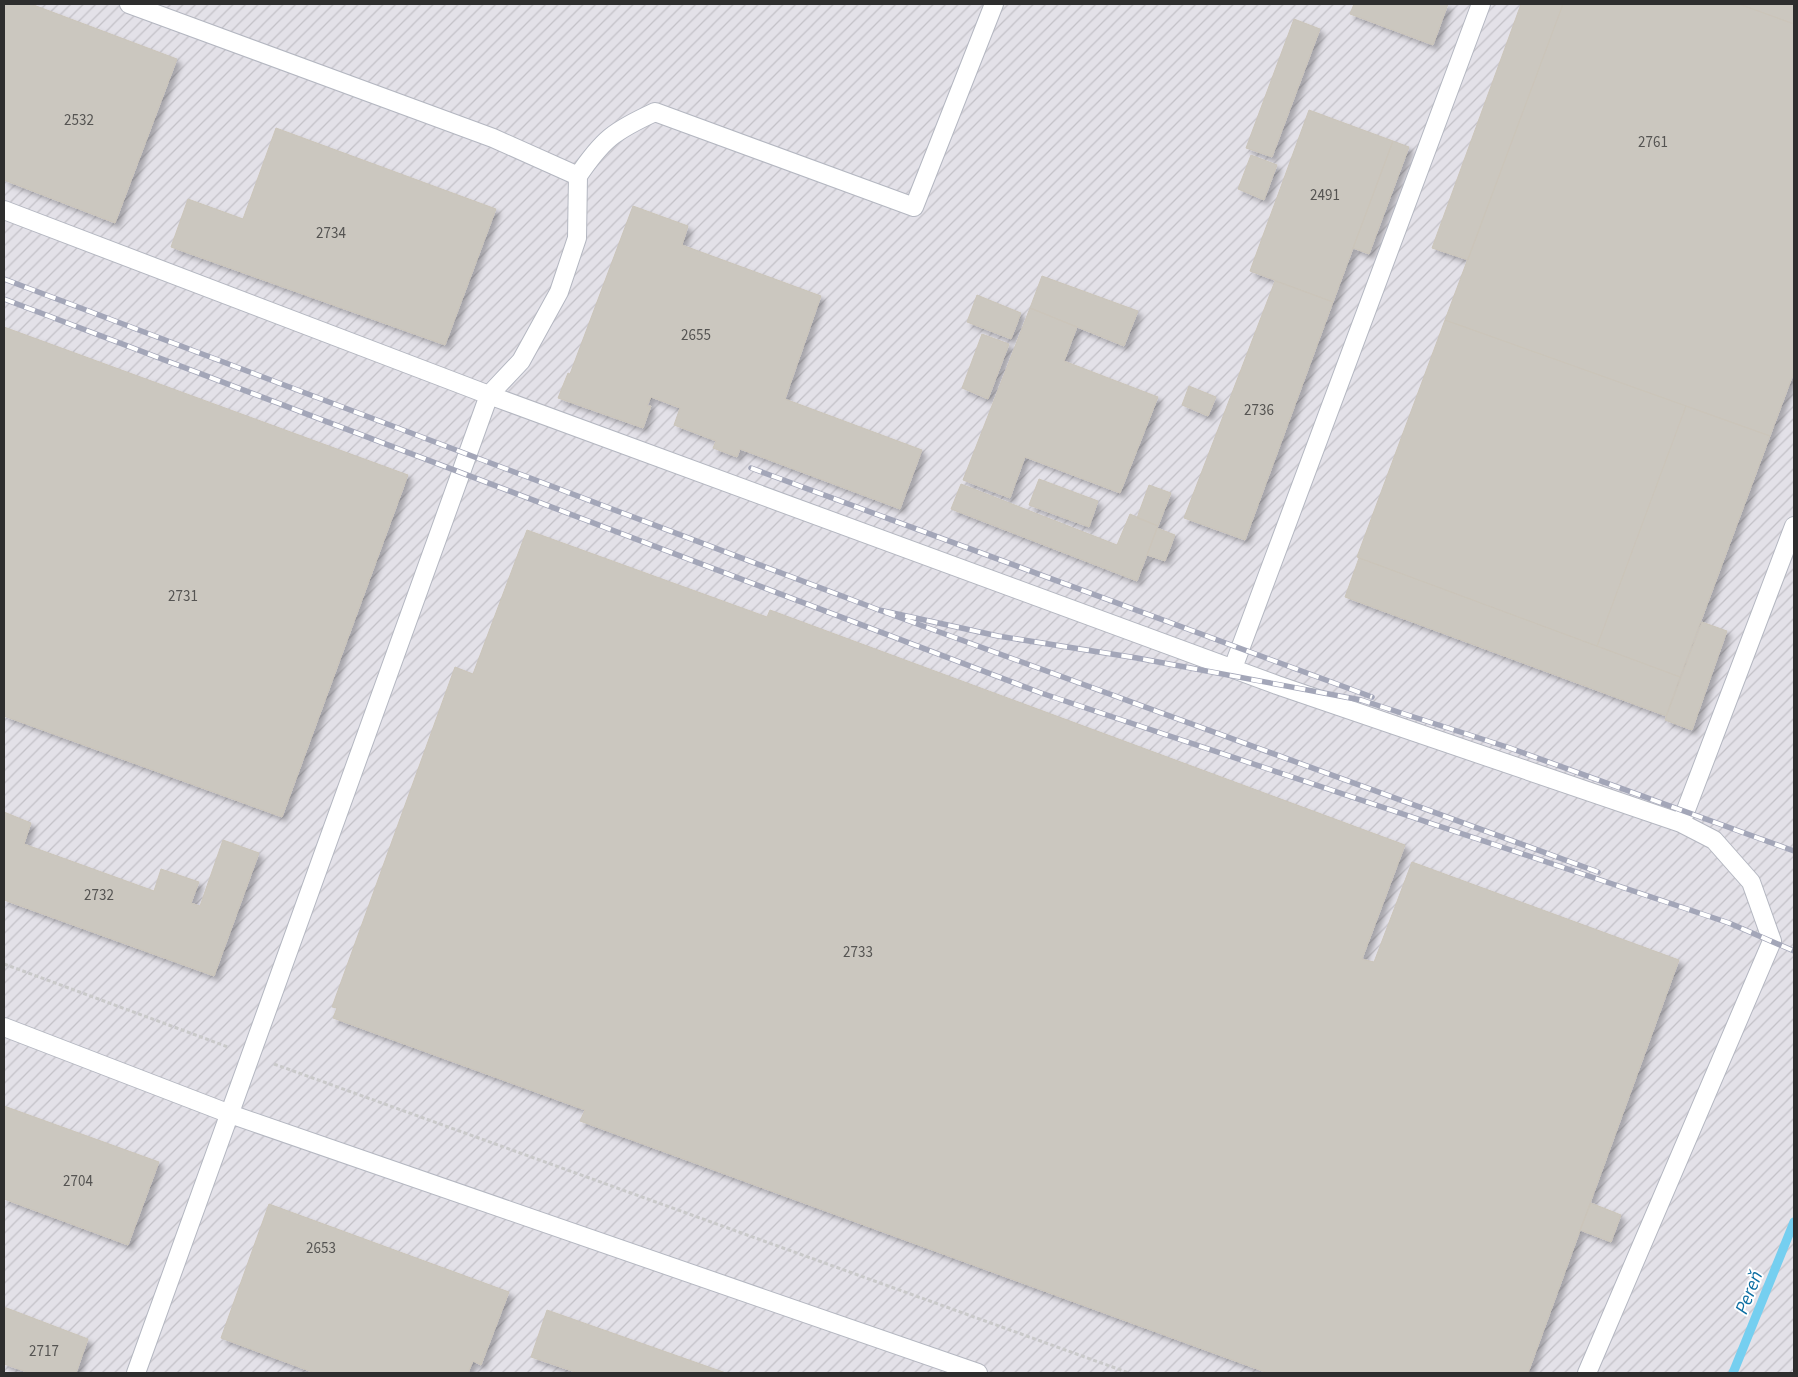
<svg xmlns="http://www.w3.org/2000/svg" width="1798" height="1377" font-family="'Source Sans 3',sans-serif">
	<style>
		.industrial { fill: url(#industrial-furrows) }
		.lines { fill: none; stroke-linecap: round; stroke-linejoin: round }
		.stream { stroke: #75cff0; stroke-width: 9 }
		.building { fill: #cbc7bf; stroke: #cbc5ba; filter: url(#shadow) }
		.lane-casing { stroke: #b4b7c1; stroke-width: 20 }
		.path { stroke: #c9c9c9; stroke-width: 3; stroke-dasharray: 4 2.5; stroke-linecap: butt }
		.lane { stroke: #fff; stroke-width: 18 }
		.rail-casing { stroke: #a3a6b8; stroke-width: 5.5 }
		.rail { stroke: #fff; stroke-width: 4; stroke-dasharray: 11; stroke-linecap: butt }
		.labels { text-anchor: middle; stroke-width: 4; stroke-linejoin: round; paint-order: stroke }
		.number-label { font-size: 15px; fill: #555452 }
		.water-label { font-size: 19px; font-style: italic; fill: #0d6fa3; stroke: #fff }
	</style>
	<defs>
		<pattern id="industrial-furrows" width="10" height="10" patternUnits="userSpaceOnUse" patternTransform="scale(1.25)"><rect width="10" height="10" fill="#e3e1e8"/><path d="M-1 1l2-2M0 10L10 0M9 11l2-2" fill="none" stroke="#c3c1c7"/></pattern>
		<filter id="shadow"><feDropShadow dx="4.5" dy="4.5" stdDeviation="2.5" flood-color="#0004"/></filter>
	</defs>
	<rect width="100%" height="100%" fill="#efe9e1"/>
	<path class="industrial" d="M 4,4 L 1794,4 L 1794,1373 L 4,1373 Z"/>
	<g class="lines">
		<path class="stream" d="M 1733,1373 L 1794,1222"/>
	</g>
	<path class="building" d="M 4,4 L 31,4 L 177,59 L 115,223 L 4,180 Z
		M 1354,4 L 1448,4 L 1433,45 L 1350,14 Z
		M 1521,4 L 1563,4 L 1468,260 L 1432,248 Z
		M 1563,4 L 1739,4 L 1794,24 L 1794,372 L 1770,436 L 1445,320 Z
		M 1739,4 L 1794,4 L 1794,24 Z
		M 1294,19 L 1320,29 L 1272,157 L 1246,148 Z
		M 1309,110 L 1393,141 L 1333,302 L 1250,271 Z
		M 276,128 L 496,209 L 445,345 L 171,247 L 188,199 L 243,219 Z
		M 1393,141 L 1409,147 L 1369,254 L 1353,248 Z
		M 1251,155 L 1277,165 L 1264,200 L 1238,189 Z
		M 633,206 L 688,226 L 682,245 L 821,296 L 785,399 L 922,450 L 900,509 L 740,449 L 737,457 L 713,448 L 716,441 L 674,425 L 680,408 L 651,397 L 647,406 L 651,406 L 643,428 L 558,398 L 568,373 L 570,374 Z
		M 1042,276 L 1138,311 L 1124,346 L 1030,308 Z
		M 1275,281 L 1333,302 L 1245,540 L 1184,518 Z
		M 977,295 L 1021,313 L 1011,339 L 967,322 Z
		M 1030,308 L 1077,327 L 1064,361 L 1158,397 L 1120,493 L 1025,457 L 1010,498 L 963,480 Z
		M 1445,320 L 1686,406 L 1597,646 L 1357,557 Z
		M 4,327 L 408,475 L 282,817 L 4,716 Z
		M 982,334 L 1009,344 L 988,399 L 962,388 Z
		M 1189,386 L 1216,397 L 1208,416 L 1182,405 Z
		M 1686,406 L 1770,436 L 1680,677 L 1597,646 Z
		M 1039,479 L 1098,501 L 1089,527 L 1029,505 Z
		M 961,484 L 1117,545 L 1130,514 L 1158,526 L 1137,581 L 951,509 Z
		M 1149,485 L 1171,493 L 1158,526 L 1137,518 Z
		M 1157,528 L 1175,535 L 1165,561 L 1147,555 Z
		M 527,530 L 767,617 L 770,610 L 1405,845 L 1362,959 L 1374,962 L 1412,862 L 1679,960 L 1528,1373 L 1268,1373 L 580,1121 L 585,1110 L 333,1018 L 337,1008 L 332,1007 L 455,667 L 473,674 Z
		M 1359,558 L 1680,677 L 1666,716 L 1345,597 Z
		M 1702,622 L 1727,631 L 1692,730 L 1665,720 Z
		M 4,812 L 31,823 L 24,844 L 154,891 L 161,869 L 199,882 L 191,903 L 200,906 L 223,840 L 259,853 L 214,976 L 4,900 Z
		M 4,1106 L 159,1162 L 128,1245 L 4,1199 Z
		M 1591,1203 L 1621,1215 L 1611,1242 L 1580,1230 Z
		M 269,1204 L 509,1292 L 481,1365 L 473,1361 L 468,1373 L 315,1373 L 221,1338 Z
		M 4,1307 L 88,1339 L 76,1373 L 30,1373 L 4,1364 Z
		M 547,1310 L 726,1373 L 578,1373 L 531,1357 Z"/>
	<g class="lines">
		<g class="lane-casing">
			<path id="lane" d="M 129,4 L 493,138 L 578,176 L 577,238 L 559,292 L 521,361 L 489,395 L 136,1373
				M 578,176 C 603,139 614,131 655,112 L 914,207 L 994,4
				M 4,210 L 489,395 L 1277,685 L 1681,823 L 1714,840 L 1751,882 L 1772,941 L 1587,1373
				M 1233,668 L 1481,4
				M 1681,823 L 1794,526
				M 4,1027 L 230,1114 L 978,1373"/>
		</g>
		<path class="path" d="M 4,964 L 228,1047
			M 274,1064 L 1129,1373"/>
		<use href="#lane" class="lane"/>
		<g class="rail-casing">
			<path id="rail" d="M 4,279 L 879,610
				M 4,299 L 1041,693 L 1729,923 L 1794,951
				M 751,468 L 1372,697
				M 1598,872 L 879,610 L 998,636 L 1137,658 L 1361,700 L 1510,748 L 1794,851"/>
		</g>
		<use href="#rail" class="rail"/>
	</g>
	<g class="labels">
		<g class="number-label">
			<text x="79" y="125">2532</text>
			<text x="1653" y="147">2761</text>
			<text x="1325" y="200">2491</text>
			<text x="331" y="238">2734</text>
			<text x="696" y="340">2655</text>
			<text x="1259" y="415">2736</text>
			<text x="183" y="601">2731</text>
			<text x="99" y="900">2732</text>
			<text x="858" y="957">2733</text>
			<text x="78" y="1186">2704</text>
			<text x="321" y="1253">2653</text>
			<text x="44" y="1356">2717</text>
		</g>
		<g class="water-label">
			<text transform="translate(1748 1292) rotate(-68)" y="7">Pereň</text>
		</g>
	</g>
	<rect width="1798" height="1377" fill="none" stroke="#2e2e2e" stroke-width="10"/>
</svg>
